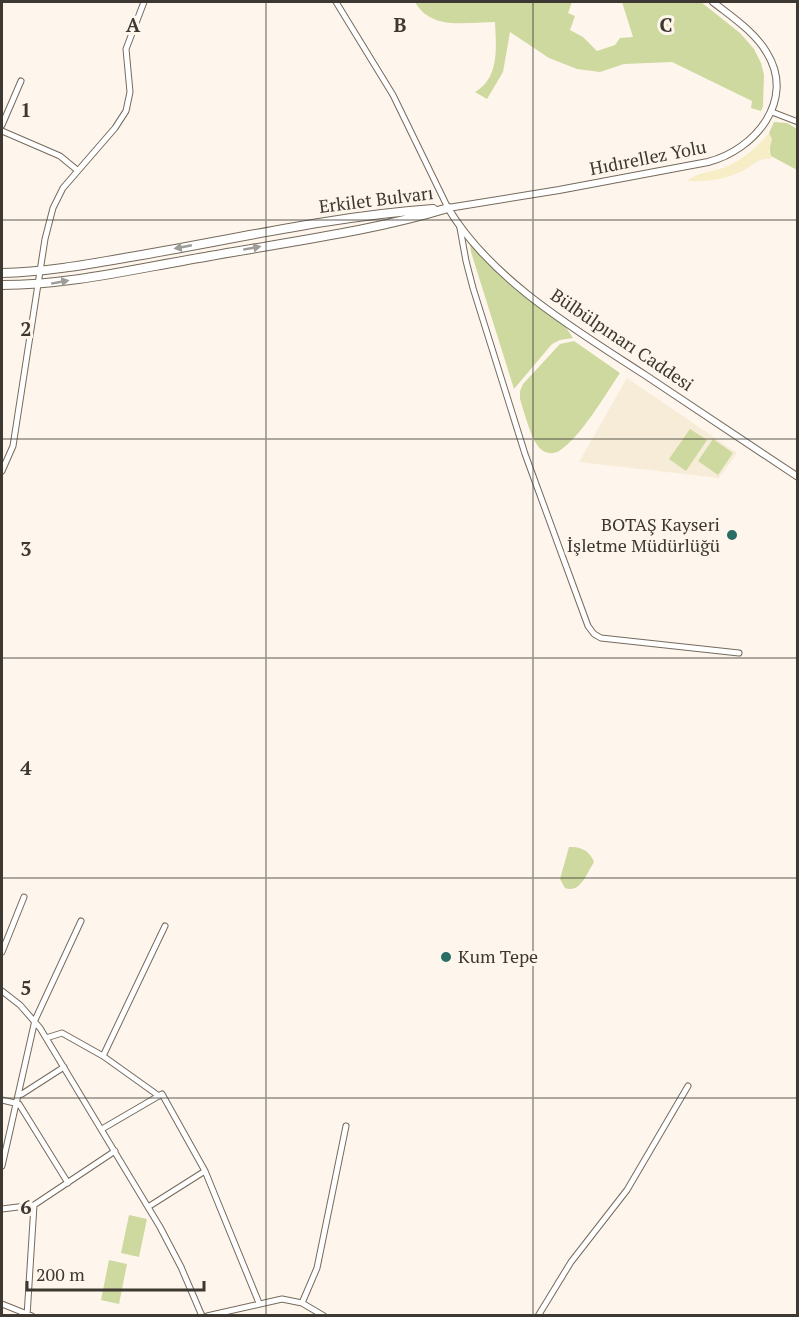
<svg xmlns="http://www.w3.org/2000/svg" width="799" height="1317" font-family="'PT Serif',serif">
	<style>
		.education { fill: #f7ecd7 }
		.green { fill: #cdd99e }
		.sand { fill: #f7eec8 }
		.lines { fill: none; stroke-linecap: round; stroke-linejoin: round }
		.minor-casing { stroke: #756a5c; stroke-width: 7 }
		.tertiary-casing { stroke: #756a5c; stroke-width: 8 }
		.primary-casing { stroke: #756a5c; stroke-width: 10 }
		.minor { stroke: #fff; stroke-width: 5 }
		.tertiary { stroke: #fff; stroke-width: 6 }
		.primary { stroke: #fff; stroke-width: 8 }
		.oneway { fill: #9e9c98 }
		.grid { fill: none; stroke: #3d3831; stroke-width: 1.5; stroke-opacity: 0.55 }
		.poi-dot { fill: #286e64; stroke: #fef6ec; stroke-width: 2 }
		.labels { text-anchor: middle; stroke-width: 6; stroke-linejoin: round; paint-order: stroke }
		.street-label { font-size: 18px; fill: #3d3831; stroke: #fef6ec }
		.poi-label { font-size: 18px; fill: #3d3831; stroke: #fef6ec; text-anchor: end }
		.grid-label { font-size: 20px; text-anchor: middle; font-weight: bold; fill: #3d3831; stroke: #fef6ec; stroke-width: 6; stroke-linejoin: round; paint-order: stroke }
	</style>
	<rect width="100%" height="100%" fill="#fef6ec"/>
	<path class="education" d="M 627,378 L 737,453 L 719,478 L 579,462 Z"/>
	<path class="green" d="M 415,2 L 572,2 L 568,13 L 575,16 L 570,30 L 583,37 L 597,51 L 615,45 L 620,38 L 633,37 L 622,2 L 701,2 L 740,33 L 754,49 L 761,63 L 764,75 L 763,106 L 761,111 L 751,108 L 752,101 L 672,62 L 624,64 L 600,72 L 577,69 L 549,58 L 510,32 L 503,72 L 487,99 L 475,92 C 500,78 496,46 495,22 C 467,22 431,31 415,2 Z
		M 774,122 L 787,123 L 797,129 L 797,170 L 771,156 C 768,147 772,142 769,133 Z
		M 469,237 L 520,284 L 559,317 L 573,338 L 560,340 L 552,344 L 514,389 L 471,252 Z
		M 574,341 L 620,373 C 605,395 581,437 559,451 C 554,454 547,454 542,450 C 532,444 524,411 520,399 L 520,391 L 523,384 L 560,344 Z
		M 690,429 L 707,440 L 686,471 L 669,459 Z
		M 713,439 L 733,453 L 718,475 L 698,461 Z
		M 569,847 C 581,846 590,851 594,862 C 587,873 580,894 565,888 L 560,879 Z
		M 129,1215 L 147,1219 L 139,1257 L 121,1253 Z
		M 109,1260 L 127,1264 L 119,1304 L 101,1300 Z"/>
	<path class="sand" d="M 769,133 L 772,139 L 769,151 L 772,159 C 757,157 751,168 738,173 C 722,180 705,182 687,181 C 698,172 710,172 723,168 C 742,161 756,148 769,133 Z"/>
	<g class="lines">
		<g class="minor-casing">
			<path id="minor" d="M 336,2 L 393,95 L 448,208
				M 772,112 L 798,122
				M 2,125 L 21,81
				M 2,131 L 60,156 L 77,170
				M 460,228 L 466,261 L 473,288 L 525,454 L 588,626 L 594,634 L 601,638 L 739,653
				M 2,471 L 13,446 L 45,239 L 53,208 L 63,188 L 115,128 L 126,111 L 130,92 L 126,49 L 144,2
				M 2,952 L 24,897
				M 2,991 L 20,1005 L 40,1028 L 160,1227 L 181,1267 L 202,1316
				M 46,1038 L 62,1033 L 103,1056 L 159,1096
				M 103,1056 L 165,926
				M 18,1095 L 22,1094 L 64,1067
				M 2,1100 L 19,1104 L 68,1183
				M 102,1129 L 162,1094 L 205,1171 L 148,1207
				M 2,1166 L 35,1020 L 81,921
				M 205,1171 L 259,1303
				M 2,1209 L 34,1205 L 115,1151
				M 302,1303 L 317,1268 L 346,1126
				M 2,1304 L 32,1316
				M 27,1316 L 34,1205
				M 207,1316 L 282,1299 L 302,1303 L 324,1316
				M 538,1316 L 571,1262 L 627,1190 L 688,1086"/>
		</g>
		<g class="tertiary-casing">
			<path id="tertiary" d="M 713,2 C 732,17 755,32 767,53 C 796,100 755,150 708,162 L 559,190 L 448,208 C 491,280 576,330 645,375 C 696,409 747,443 798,477"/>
		</g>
		<g class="primary-casing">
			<path id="primary" d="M 2,273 C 49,272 95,263 142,255 C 239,238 335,216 433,209
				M 2,285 C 70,285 138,268 205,257 C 287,242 369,232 448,208"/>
		</g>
		<use href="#minor" class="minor"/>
		<use href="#tertiary" class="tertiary"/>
		<use href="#primary" class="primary"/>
	</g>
	<defs><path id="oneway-solid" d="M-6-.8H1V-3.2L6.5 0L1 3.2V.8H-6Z" transform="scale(1.5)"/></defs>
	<g class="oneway">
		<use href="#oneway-solid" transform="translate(183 247) rotate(169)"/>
		<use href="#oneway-solid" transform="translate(252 248) rotate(-10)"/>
		<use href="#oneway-solid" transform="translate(60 282) rotate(-10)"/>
	</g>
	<path class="grid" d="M 266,2 L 266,1316M 533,2 L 533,1316M 2,220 L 798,220M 2,439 L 798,439M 2,658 L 798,658M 2,878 L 798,878M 2,1098 L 798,1098"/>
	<g class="poi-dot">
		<circle cx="732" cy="535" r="6"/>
		<circle cx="446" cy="957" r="6"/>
	</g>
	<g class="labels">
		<g class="street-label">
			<text transform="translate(648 158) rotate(-11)" y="6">Hıdırellez Yolu</text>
			<text transform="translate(376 200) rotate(-7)" y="6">Erkilet Bulvarı</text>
			<text transform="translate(622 340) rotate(34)" y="6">Bülbülpınarı Caddesi</text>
		</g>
		<g class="poi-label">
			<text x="720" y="531">BOTAŞ Kayseri<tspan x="720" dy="21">İşletme Müdürlüğü</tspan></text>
			<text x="458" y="963" text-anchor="start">Kum Tepe</text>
		</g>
	</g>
	<g class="grid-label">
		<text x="133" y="32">A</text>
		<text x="400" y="32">B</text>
		<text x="666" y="32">C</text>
		<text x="26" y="117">1</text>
		<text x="26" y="336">2</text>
		<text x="26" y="556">3</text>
		<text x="26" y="775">4</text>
		<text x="26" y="995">5</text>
		<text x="26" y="1214">6</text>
	</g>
	<rect width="799" height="1317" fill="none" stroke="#3d3831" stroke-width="6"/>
	<path d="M27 1281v9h177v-9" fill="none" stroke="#3d3831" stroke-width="3"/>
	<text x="36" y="1281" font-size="18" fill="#3d3831" stroke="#fef6ec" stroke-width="4.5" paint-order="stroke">200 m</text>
</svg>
